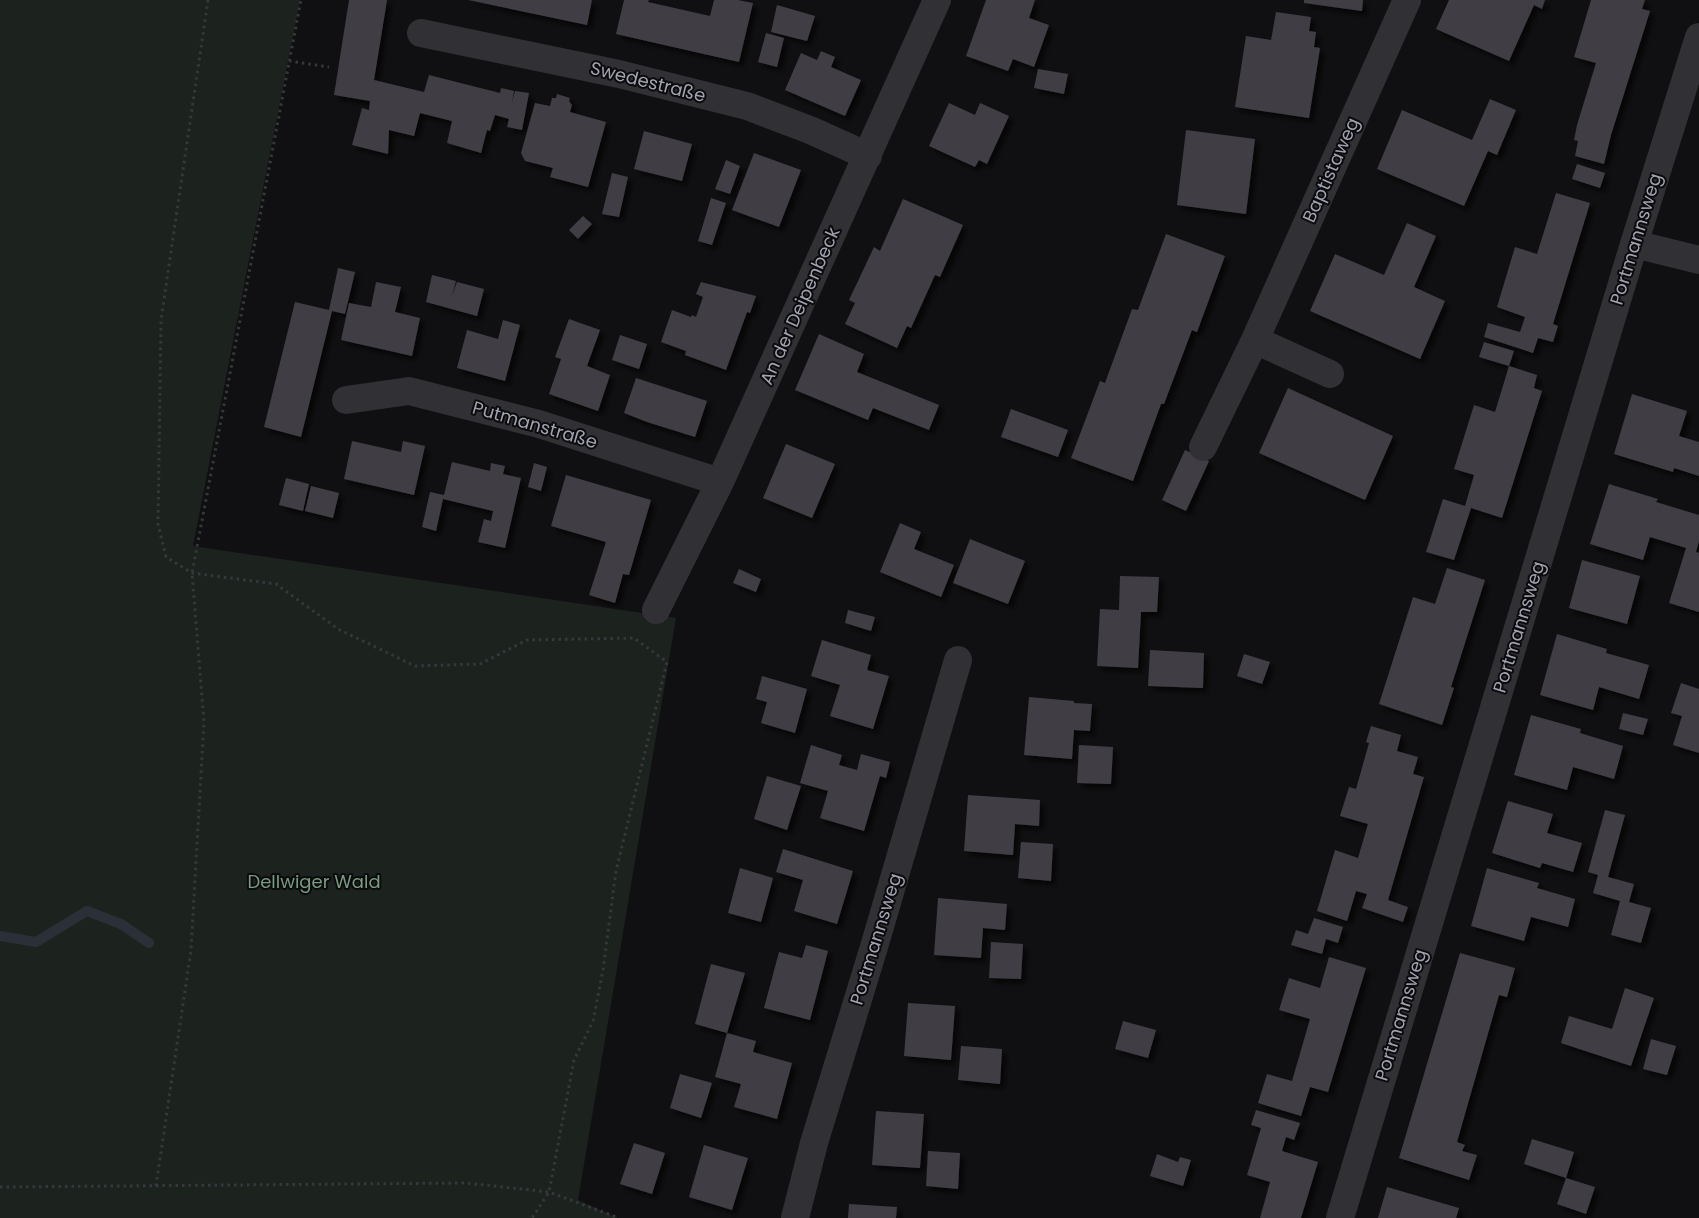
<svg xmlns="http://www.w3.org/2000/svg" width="1699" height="1218" font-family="Poppins,sans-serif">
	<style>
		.green { fill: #1c231e }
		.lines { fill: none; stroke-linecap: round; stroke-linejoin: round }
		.stream { stroke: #2b2f37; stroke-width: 10 }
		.building { fill: #3f3e44; filter: url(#shadow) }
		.path { stroke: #37373c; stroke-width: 3; stroke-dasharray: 2.5 4; stroke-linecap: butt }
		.street { stroke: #313135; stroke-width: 28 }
		.labels { text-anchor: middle; stroke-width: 4; stroke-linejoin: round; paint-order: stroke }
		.street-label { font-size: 18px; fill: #a1a3b1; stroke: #0b0a0c }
		.park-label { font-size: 18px; fill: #799b81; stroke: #0b0a0c }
	</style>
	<defs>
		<filter id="shadow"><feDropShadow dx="4.5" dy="4.5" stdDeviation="2.5" flood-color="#0009"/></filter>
	</defs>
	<rect width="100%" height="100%" fill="#100f11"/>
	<path class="green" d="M 0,0 L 300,0 L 193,546 L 676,618 L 578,1200 L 618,1218 L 0,1218 Z"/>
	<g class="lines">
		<path class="stream" d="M 0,936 L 36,942 L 87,911 L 121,924 L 149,943"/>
	</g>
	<path class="building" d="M 349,0 L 387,0 L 374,80 L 424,92 L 429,75 L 500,93 L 501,88 L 514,91 L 512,103 L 515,91 L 529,93 L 522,130 L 507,127 L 509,119 L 495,115 L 490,131 L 487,130 L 481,153 L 447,143 L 452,121 L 420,113 L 414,136 L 389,130 L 388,154 L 352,145 L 362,108 L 369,110 L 370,101 L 334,95 Z
		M 468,0 L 592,0 L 587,25 Z
		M 624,0 L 649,0 L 648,2 L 710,16 L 714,0 L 738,0 L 753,3 L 739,62 L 616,34 Z
		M 986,0 L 1035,0 L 1029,18 L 1049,25 L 1034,67 L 1013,59 L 1008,71 L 966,56 Z
		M 1304,0 L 1363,0 L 1362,11 L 1304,3 Z
		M 1449,0 L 1545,0 L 1542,9 L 1534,5 L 1509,61 L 1436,29 Z
		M 1591,0 L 1645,0 L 1642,9 L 1650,11 L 1611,135 L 1604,164 L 1575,156 L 1578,141 L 1574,140 L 1577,125 L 1596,63 L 1574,57 Z
		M 777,5 L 815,16 L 807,41 L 771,32 Z
		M 1276,12 L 1311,17 L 1309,31 L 1316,32 L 1314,47 L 1320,48 L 1309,118 L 1235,107 L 1246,36 L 1271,40 Z
		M 766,33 L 784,38 L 777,67 L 758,62 Z
		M 821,51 L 835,57 L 831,67 L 861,80 L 845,116 L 785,90 L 801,53 L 817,60 Z
		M 1038,69 L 1068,74 L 1064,94 L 1034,88 Z
		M 557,94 L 570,98 L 569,101 L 572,105 L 570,112 L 606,122 L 588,187 L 550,177 L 553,168 L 525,161 L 521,153 L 535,103 L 550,106 L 552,98 L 556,98 Z
		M 1490,99 L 1516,110 L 1497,155 L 1488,151 L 1464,206 L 1377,169 L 1402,110 L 1472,140 Z
		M 949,103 L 975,115 L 980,103 L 1009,116 L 987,164 L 979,160 L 975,167 L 929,146 Z
		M 1186,130 L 1255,139 L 1246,214 L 1177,205 Z
		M 644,131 L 692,144 L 682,181 L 634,169 Z
		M 754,153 L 801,170 L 779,227 L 732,210 Z
		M 726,160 L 740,166 L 730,194 L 715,189 Z
		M 1577,164 L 1605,173 L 1600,188 L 1572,179 Z
		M 612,173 L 628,177 L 619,217 L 602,214 Z
		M 1556,193 L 1590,203 L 1553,324 L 1558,326 L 1553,342 L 1538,338 L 1533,353 L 1484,337 L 1488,323 L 1520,332 L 1525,317 L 1497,307 L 1515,247 L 1537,254 Z
		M 711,198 L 726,203 L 712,245 L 698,241 Z
		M 903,199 L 963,225 L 940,277 L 935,275 L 911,328 L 907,326 L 897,348 L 845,324 L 855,303 L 849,300 L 874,247 L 880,251 Z
		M 583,216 L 592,224 L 578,239 L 569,230 Z
		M 1407,223 L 1436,236 L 1414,287 L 1445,301 L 1420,359 L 1310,311 L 1335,254 L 1384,275 Z
		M 1166,234 L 1225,256 L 1197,332 L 1192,330 L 1164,404 L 1161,404 L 1133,481 L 1071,458 L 1100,381 L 1105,383 L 1132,309 L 1138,310 Z
		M 338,268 L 355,272 L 345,314 L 332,311 L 301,437 L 264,427 L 295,302 L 329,310 Z
		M 432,275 L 456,281 L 452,296 L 457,282 L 484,289 L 477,316 L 426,302 Z
		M 376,282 L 401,287 L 395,312 L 420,318 L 412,356 L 341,340 L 349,303 L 371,307 Z
		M 701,282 L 756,296 L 750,313 L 747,312 L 726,370 L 685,355 L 686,351 L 661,342 L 672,310 L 691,317 L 692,315 L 696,317 L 703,297 L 696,294 Z
		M 569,319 L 600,330 L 587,366 L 610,375 L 598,411 L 549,394 L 561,359 L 555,357 Z
		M 503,320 L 520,325 L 505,381 L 457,368 L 467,330 L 498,339 Z
		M 819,334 L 864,354 L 857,372 L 939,405 L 929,430 L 873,408 L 868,420 L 795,390 Z
		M 620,335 L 647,344 L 639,369 L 612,360 Z
		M 1484,342 L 1514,351 L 1509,366 L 1479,357 Z
		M 1509,366 L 1537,375 L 1534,388 L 1542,391 L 1502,518 L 1471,508 L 1454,560 L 1426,552 L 1443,499 L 1465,506 L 1474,475 L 1454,469 L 1474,405 L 1495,412 Z
		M 636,378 L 707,401 L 695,437 L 647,422 L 624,413 Z
		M 1288,388 L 1393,436 L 1365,500 L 1259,453 Z
		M 1632,394 L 1687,411 L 1679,436 L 1699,442 L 1699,476 L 1674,468 L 1673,472 L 1614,454 Z
		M 1011,409 L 1068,430 L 1058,457 L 1001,437 Z
		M 352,441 L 401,452 L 403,441 L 425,446 L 414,495 L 344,479 Z
		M 786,444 L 835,464 L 812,518 L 763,498 Z
		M 1185,450 L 1209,461 L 1186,511 L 1162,500 Z
		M 452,462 L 490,471 L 491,463 L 505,466 L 503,474 L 521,478 L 505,548 L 478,542 L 484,519 L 491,521 L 493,511 L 443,499 L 436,531 L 422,527 L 430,492 L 444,495 Z
		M 534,463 L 547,467 L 541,491 L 528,487 Z
		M 566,475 L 651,500 L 629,575 L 623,574 L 615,603 L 589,595 L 606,542 L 551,526 Z
		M 286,478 L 309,484 L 303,511 L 279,505 Z
		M 1609,484 L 1658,499 L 1656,502 L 1699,515 L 1699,541 L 1696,552 L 1699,553 L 1699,612 L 1669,603 L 1686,548 L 1650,537 L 1643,560 L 1590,544 Z
		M 311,486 L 339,493 L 333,518 L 305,511 Z
		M 900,523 L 921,532 L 914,549 L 954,565 L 941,597 L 880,572 Z
		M 970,539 L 1025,561 L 1008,604 L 953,583 Z
		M 1582,560 L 1640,576 L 1627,624 L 1569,608 Z
		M 1447,568 L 1485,580 L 1451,687 L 1454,688 L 1442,725 L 1379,704 L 1413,597 L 1435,604 Z
		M 739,569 L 761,579 L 756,592 L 733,583 Z
		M 1120,576 L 1159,577 L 1157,612 L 1141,612 L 1138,668 L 1097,666 L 1100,609 L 1119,610 Z
		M 848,610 L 875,617 L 871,631 L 845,623 Z
		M 1557,634 L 1607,649 L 1606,653 L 1649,665 L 1639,699 L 1599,687 L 1593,710 L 1540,695 Z
		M 822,640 L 871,655 L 867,670 L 889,676 L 873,729 L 830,716 L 840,685 L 811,676 Z
		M 1150,650 L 1204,653 L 1203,688 L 1148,686 Z
		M 1244,654 L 1270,662 L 1262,684 L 1237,676 Z
		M 762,676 L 807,689 L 795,733 L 761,723 L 767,702 L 756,699 Z
		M 1681,683 L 1699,689 L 1699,753 L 1673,745 L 1682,716 L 1671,713 Z
		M 1029,697 L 1074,701 L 1074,703 L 1092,704 L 1090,731 L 1074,730 L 1072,759 L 1024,755 Z
		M 1623,713 L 1648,719 L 1643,735 L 1619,729 Z
		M 1531,715 L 1581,729 L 1580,733 L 1623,746 L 1614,779 L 1573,767 L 1567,790 L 1514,775 Z
		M 1371,726 L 1401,735 L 1397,751 L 1418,757 L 1413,774 L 1424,777 L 1388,900 L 1408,907 L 1403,922 L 1362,908 L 1367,894 L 1356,891 L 1347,921 L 1317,911 L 1335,850 L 1358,858 L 1368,824 L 1340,816 L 1349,787 L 1356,789 L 1369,743 L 1366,742 Z
		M 811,745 L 842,755 L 839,765 L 857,770 L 861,754 L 890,762 L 886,778 L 880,776 L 864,831 L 820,818 L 828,791 L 800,783 Z
		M 1079,745 L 1113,747 L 1111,784 L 1077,783 Z
		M 767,776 L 801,786 L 787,830 L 754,819 Z
		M 968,795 L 1040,800 L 1039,826 L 1015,824 L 1013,855 L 964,851 Z
		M 1508,801 L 1553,814 L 1547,833 L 1582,843 L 1573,872 L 1542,863 L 1540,868 L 1492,853 Z
		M 1605,810 L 1625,815 L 1608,877 L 1634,884 L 1629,902 L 1651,908 L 1641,943 L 1611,935 L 1620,901 L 1593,893 L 1598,875 L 1588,872 Z
		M 1021,842 L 1053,844 L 1051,881 L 1018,878 Z
		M 783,849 L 853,871 L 837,924 L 794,911 L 803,880 L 776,872 Z
		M 740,868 L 773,878 L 761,922 L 728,913 Z
		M 1487,868 L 1539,883 L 1537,888 L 1575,899 L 1568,927 L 1531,917 L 1524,941 L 1471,926 Z
		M 938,898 L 1007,904 L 1005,930 L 983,928 L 981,958 L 934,955 Z
		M 1314,918 L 1343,927 L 1338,943 L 1326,939 L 1322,954 L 1291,945 L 1296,930 L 1308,934 Z
		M 991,942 L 1023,944 L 1021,979 L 989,978 Z
		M 806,945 L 828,951 L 810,1020 L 764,1008 L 779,952 L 802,958 Z
		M 1460,953 L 1515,968 L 1507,997 L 1499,995 L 1457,1142 L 1465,1145 L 1462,1151 L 1477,1155 L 1469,1180 L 1399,1158 Z
		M 1329,957 L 1366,968 L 1328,1092 L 1310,1087 L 1301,1116 L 1258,1103 L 1267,1074 L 1292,1081 L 1310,1019 L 1279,1010 L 1289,978 L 1320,988 Z
		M 711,964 L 745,973 L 727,1033 L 695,1024 Z
		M 1625,988 L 1654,998 L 1631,1066 L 1561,1043 L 1569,1016 L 1612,1029 Z
		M 908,1003 L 955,1006 L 951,1060 L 904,1056 Z
		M 1123,1021 L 1156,1030 L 1148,1058 L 1115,1049 Z
		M 727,1033 L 756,1041 L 753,1052 L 792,1063 L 777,1119 L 734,1107 L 741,1084 L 715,1077 Z
		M 1651,1039 L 1676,1046 L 1667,1075 L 1643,1069 Z
		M 961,1046 L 1002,1049 L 1000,1084 L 958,1080 Z
		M 680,1074 L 712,1083 L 701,1118 L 670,1108 Z
		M 1256,1110 L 1300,1123 L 1294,1140 L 1286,1137 L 1282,1151 L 1318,1162 L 1301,1218 L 1260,1218 L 1270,1182 L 1247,1175 L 1261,1128 L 1251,1125 Z
		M 876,1111 L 924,1114 L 920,1168 L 872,1165 Z
		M 1532,1139 L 1574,1152 L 1566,1178 L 1595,1187 L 1586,1214 L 1557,1204 L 1566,1178 L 1524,1164 Z
		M 634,1143 L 665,1153 L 652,1194 L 620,1184 Z
		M 704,1145 L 748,1158 L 732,1210 L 689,1197 Z
		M 928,1151 L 960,1153 L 958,1189 L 926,1186 Z
		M 1157,1154 L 1178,1162 L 1180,1157 L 1191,1160 L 1183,1186 L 1150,1176 Z
		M 1387,1187 L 1459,1208 L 1456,1218 L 1378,1218 Z
		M 849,1204 L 897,1207 L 896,1218 L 848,1218 Z"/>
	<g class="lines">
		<path class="path" d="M 208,0 L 161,320 L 158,524 L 166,557 L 192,573 L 276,584 L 338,629 L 415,666 L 480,664 L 527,640 L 634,638 L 667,662 L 616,871 L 603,970 L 593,1021 L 574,1060 L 549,1192 L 532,1218
			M 289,61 L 329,67
			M 156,1186 L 191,950 L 204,722 L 192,573 L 301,0
			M 0,1187 L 466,1183 L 549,1192 L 619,1218"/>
		<path class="street" d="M 421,33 L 619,74 L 747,106 L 810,130 L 868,156
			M 1634,244 L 1699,260
			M 1255,340 L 1407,0
			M 346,400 L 409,391 L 539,424 L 720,482
			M 1203,447 L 1255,340 L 1330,374
			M 656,610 L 720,482 L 937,0
			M 795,1218 L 814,1143 L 874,947 L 958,660
			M 1340,1218 L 1634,244 L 1699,37"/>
	</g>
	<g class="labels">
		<g class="street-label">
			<text transform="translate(648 82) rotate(14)" y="6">Swedestraße</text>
			<text transform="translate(1331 170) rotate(-66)" y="6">Baptistaweg</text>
			<text transform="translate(1636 239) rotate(-73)" y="6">Portmannsweg</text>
			<text transform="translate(800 306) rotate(-66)" y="6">An der Deipenbeck</text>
			<text transform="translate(535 425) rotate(16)" y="6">Putmanstraße</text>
			<text transform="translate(1519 627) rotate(-73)" y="6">Portmannsweg</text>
			<text transform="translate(876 939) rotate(-73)" y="6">Portmannsweg</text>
			<text transform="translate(1401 1015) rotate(-73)" y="6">Portmannsweg</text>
		</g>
		<g class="park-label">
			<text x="314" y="888">Dellwiger Wald</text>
		</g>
	</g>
</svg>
